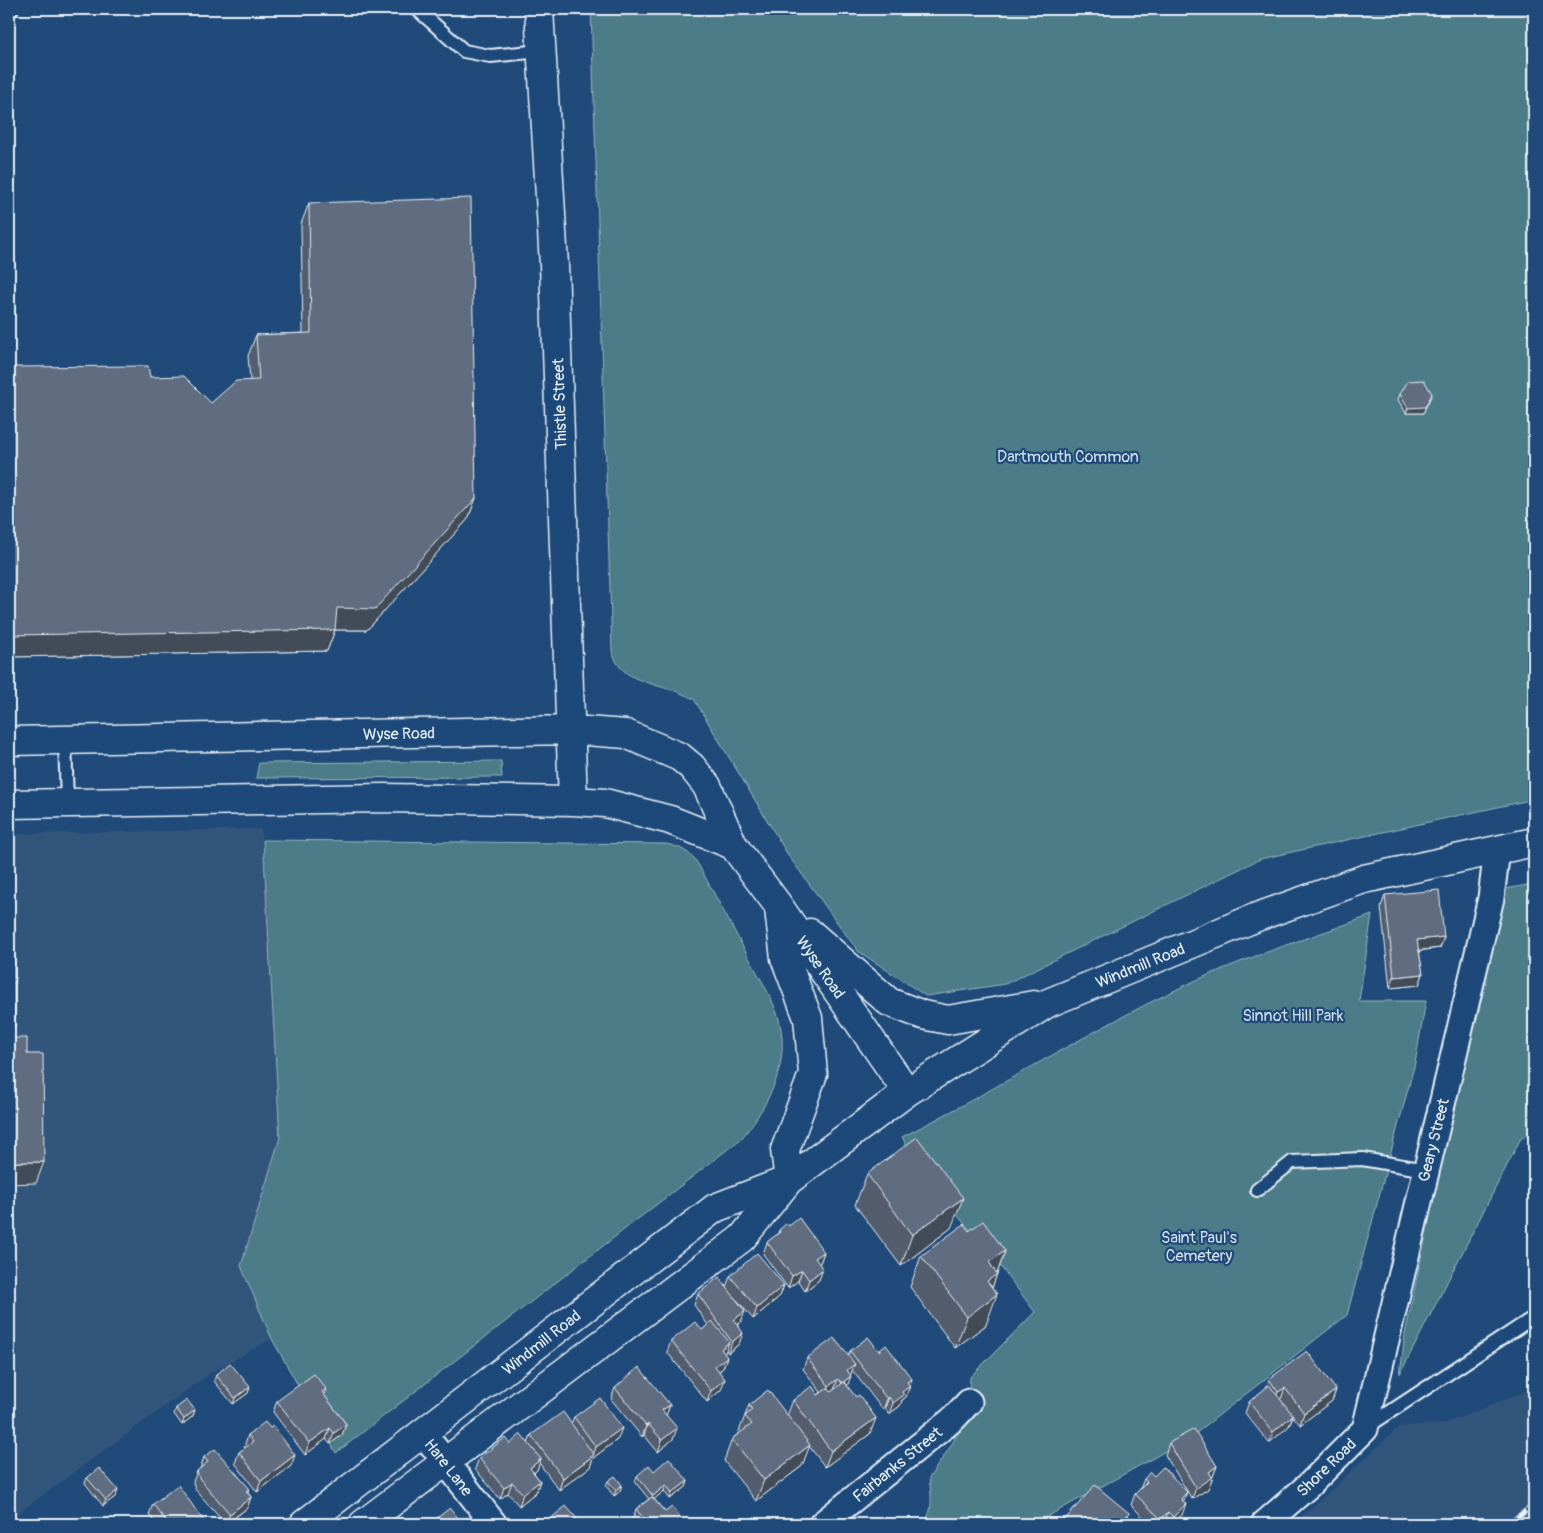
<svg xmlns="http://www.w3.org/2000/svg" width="1543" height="1533" font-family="Pangolin,sans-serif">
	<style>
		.built { fill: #32547c }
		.green { fill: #4c7c87; stroke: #9ab6c0 }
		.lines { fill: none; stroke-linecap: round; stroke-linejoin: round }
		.service-casing { stroke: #e8f1f8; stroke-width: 16 }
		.minor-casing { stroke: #e8f1f8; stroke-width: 29 }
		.secondary-casing { stroke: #e8f1f8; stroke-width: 31 }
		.service { stroke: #1f4a7a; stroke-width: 12 }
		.minor { stroke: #1f4a7a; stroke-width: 25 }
		.secondary { stroke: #1f4a7a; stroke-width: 28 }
		.rail-casing { stroke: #e8f1f8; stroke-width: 5.5 }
		.rail { stroke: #1f4a7a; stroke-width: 4; stroke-dasharray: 11; stroke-linecap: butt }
		.wall { fill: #535d6d; stroke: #e8f1f8 }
		.shaded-wall { fill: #434c59; stroke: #e8f1f8 }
		.building { fill: #606c7f; stroke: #e8f1f8 }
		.labels { text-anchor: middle; stroke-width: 4.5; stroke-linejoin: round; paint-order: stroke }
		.street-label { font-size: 16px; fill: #e8f1f8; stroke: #1f4a7a }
		.park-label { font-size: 16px; fill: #d1dfe7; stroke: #1f4a7a }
	</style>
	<rect width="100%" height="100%" fill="#1f4a7a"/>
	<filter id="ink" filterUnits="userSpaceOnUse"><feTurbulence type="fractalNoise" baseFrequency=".02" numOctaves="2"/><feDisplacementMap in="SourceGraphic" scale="10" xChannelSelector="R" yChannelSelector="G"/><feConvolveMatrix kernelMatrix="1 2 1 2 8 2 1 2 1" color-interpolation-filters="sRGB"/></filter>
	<g filter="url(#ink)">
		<path class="built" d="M 261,829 L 280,1137 L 241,1266 L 272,1339 L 212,1372 L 9,1520 L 9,834 Z
			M 1534,1388 L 1534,1524 L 1294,1524 L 1400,1426 L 1444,1424 Z"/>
		<path class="green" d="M 591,9 L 1534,9 L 1534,799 L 1260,859 L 1005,984 L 926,996 L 858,951 L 788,855 L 694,699 C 685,695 677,691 668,689 C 644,681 620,679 612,651 Z
			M 501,761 L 502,777 L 256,778 L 259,763 Z
			M 263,840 L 666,844 C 681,847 690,852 698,864 C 715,895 732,927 749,958 C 759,976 770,994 777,1013 C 793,1060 770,1103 741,1139 L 336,1453 L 272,1339 L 241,1266 L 280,1137 Z
			M 1534,884 L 1534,1134 L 1521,1138 L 1400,1374 L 1405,1334 L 1499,890 Z
			M 1372,915 L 1359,1001 L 1426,1001 L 1415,1063 L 1347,1315 L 1191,1437 L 1034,1524 L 921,1524 C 935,1515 931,1493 929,1478 C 955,1440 969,1424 970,1377 L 1035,1312 L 994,1258 L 927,1180 L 902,1137 C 1000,1088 1091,1029 1190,983 C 1249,956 1312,937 1372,915 Z"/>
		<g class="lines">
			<g class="service-casing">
				<path id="service" d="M 9,9 L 12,9
					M 417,9 L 464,51 L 490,56 L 541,51
					M 65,739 L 67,803
					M 1257,1190 L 1292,1162 L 1362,1159 L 1426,1170
					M 1367,1427 L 1534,1317"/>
			</g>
			<g class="minor-casing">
				<path id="minor" d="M 423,1433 L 494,1524
					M 822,1524 L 953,1419 L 969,1402
					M 1264,1524 L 1309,1485 L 1365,1429 L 1491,898 L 1497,850"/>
			</g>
			<g class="secondary-casing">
				<path id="secondary" d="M 539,9 L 554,265 L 573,801
					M 9,741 L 572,730 L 626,734 L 680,757 L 692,767 L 707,786 L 733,845 L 778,905 L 907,1092
					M 9,804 L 384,798 L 573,801 L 605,803 L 670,820 L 733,845
					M 779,909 L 785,958 L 808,1018 L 813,1074 L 785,1150 L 789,1180
					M 810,933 L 889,1002 L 923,1015 L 948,1020 L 1034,1005
					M 304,1524 L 715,1208 L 788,1180
					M 363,1524 L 742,1238 L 789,1180 L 907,1092 L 1048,1003 L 1257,917 L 1364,879 L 1534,842"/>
			</g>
			<use href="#service" class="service"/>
			<use href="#minor" class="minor"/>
			<use href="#secondary" class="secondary"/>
			<g class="rail-casing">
				<path id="rail" d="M 1508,1524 L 1534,1505"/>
			</g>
			<use href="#rail" class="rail"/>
		</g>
		<path class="wall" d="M 309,203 L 476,498 L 468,519 L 367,630 L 335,630 L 327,651 L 9,657 L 9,367 L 150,377 L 211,403 L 250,380 L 248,356 L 256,335 L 303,333 L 301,224 Z
			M 1400,394 L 1432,394 L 1423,413 L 1406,413 L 1398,400 Z
			M 1385,895 L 1444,937 L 1440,948 L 1419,951 L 1423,974 L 1419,985 L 1390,988 L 1381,907 Z
			M 867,1174 L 951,1228 L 901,1266 L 855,1205 Z
			M 789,1226 L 824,1252 L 820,1263 L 819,1264 L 819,1280 L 805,1291 L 798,1281 L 788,1288 L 763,1254 L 767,1242 L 777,1235 L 779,1230 Z
			M 1005,1251 L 992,1288 L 986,1325 L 955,1348 L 910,1287 L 921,1256 Z
			M 730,1276 L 784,1285 L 780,1296 L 753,1319 L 737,1300 L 741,1322 L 738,1325 L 739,1344 L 728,1353 L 726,1350 L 724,1354 L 723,1368 L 719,1371 L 721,1390 L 707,1402 L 667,1352 L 671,1341 L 702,1330 L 708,1325 L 694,1305 L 698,1294 L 726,1287 Z
			M 850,1351 L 879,1351 L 910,1386 L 906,1397 L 902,1400 L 900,1406 L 889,1414 L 885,1408 L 883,1410 L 852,1370 L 847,1386 L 870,1434 L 825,1467 L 809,1446 L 802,1466 L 756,1501 L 724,1461 L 732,1439 L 738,1434 L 749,1405 L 787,1416 L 793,1400 L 818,1395 L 821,1392 L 803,1369 L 807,1358 L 848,1356 Z
			M 216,1375 L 250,1387 L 248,1393 L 233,1404 L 214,1381 Z
			M 1269,1379 L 1336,1390 L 1332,1401 L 1300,1425 L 1293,1416 L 1289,1426 L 1269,1443 L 1245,1413 L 1249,1402 L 1266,1388 Z
			M 615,1388 L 670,1405 L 666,1415 L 673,1439 L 658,1452 L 644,1435 L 642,1437 L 611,1399 Z
			M 326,1389 L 324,1395 L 346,1424 L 342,1435 L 330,1444 L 326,1439 L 305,1455 L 273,1412 L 277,1401 Z
			M 176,1408 L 193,1416 L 182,1425 L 174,1414 Z
			M 574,1417 L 618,1439 L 593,1458 L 590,1467 L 559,1490 L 539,1463 L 537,1470 L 534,1473 L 540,1481 L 536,1492 L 519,1506 L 508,1493 L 500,1499 L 475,1469 L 479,1458 L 510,1444 L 528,1444 L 531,1435 L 571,1424 Z
			M 248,1435 L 291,1466 L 257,1492 L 235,1463 L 239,1452 L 245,1448 L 244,1447 Z
			M 1169,1443 L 1217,1466 L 1208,1489 L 1192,1499 L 1165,1455 Z
			M 204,1457 L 249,1488 L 248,1493 L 251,1497 L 247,1508 L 227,1524 L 225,1524 L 195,1489 L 193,1482 L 197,1471 L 200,1469 Z
			M 654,1471 L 688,1481 L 686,1487 L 670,1499 L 664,1491 L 654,1499 L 665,1512 L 686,1524 L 635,1524 L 632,1521 L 636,1509 L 649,1499 L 635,1482 L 637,1476 Z
			M 1154,1476 L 1184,1502 L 1182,1515 L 1173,1524 L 1165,1524 L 1164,1523 L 1163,1524 L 1150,1524 L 1131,1505 L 1135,1494 L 1140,1489 L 1144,1479 Z
			M 87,1478 L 116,1496 L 103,1506 L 85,1483 Z
			M 608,1481 L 620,1491 L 614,1496 L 606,1486 Z
			M 153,1504 L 206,1524 L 156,1524 L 149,1515 Z"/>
		<path class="shaded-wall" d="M 1432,394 L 1423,413 L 1406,413 L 1408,408 Z
			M 476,498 L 468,519 L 367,630 L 335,630 L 327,651 L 9,657 L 9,635 L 337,608 Z
			M 9,937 L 13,937 L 9,950 Z
			M 1444,937 L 1440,948 L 1413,951 L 1417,940 Z
			M 1423,974 L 1419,985 L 1390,988 L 1394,977 Z
			M 9,1025 L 15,1025 L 9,1041 Z
			M 9,1162 L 44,1162 L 36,1183 L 9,1184 Z
			M 963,1198 L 951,1228 L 901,1266 L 912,1235 Z
			M 1005,1251 L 987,1302 L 997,1294 L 986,1325 L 955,1348 L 967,1317 L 989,1262 Z
			M 824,1252 L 820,1263 L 811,1270 L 815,1258 Z
			M 823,1269 L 819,1280 L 805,1291 L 809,1280 Z
			M 802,1270 L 798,1281 L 788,1288 L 792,1276 Z
			M 784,1285 L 780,1296 L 753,1319 L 757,1308 Z
			M 745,1311 L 741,1322 L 730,1331 L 734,1320 Z
			M 743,1333 L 739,1344 L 728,1353 L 732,1342 Z
			M 729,1342 L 725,1353 L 717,1360 L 721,1349 Z
			M 727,1357 L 723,1368 L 711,1377 L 715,1366 Z
			M 855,1364 L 850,1376 L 847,1370 Z
			M 851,1376 L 847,1387 L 838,1394 L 842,1383 Z
			M 725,1379 L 721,1390 L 707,1402 L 711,1391 Z
			M 838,1379 L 834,1390 L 825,1397 L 829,1386 Z
			M 912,1379 L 906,1397 L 902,1400 L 900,1406 L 889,1414 L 893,1403 L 902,1392 L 907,1382 Z
			M 250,1387 L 248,1393 L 233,1404 L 235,1398 Z
			M 1285,1388 L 1281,1399 L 1274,1403 L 1278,1392 Z
			M 1336,1390 L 1332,1401 L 1300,1425 L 1304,1413 Z
			M 889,1397 L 885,1408 L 883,1410 L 887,1399 Z
			M 670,1405 L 666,1416 L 662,1410 Z
			M 195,1410 L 193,1416 L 182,1425 L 184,1419 Z
			M 1293,1415 L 1289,1426 L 1269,1443 L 1273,1432 Z
			M 876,1418 L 870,1434 L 825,1467 L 831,1451 Z
			M 346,1424 L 342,1435 L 330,1444 L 334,1433 Z
			M 648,1424 L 644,1435 L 642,1437 L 646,1426 Z
			M 330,1428 L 326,1439 L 305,1455 L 309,1443 Z
			M 622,1428 L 618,1439 L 593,1458 L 590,1467 L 559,1490 L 563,1478 L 593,1456 L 596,1447 Z
			M 677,1428 L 673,1439 L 658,1452 L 662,1440 Z
			M 810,1445 L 802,1466 L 756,1501 L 764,1480 Z
			M 295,1455 L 291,1466 L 257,1492 L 261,1481 Z
			M 541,1459 L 537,1470 L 526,1479 L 530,1468 Z
			M 1217,1466 L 1208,1489 L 1192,1499 L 1196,1488 L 1209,1472 Z
			M 540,1481 L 536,1492 L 519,1506 L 523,1494 Z
			M 688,1481 L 686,1487 L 670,1499 L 672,1493 Z
			M 512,1482 L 508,1493 L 500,1499 L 504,1488 Z
			M 622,1485 L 620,1491 L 614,1496 L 616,1490 Z
			M 666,1485 L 664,1491 L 651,1502 L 653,1496 Z
			M 118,1490 L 116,1496 L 103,1506 L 106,1500 Z
			M 1187,1492 L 1183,1503 L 1181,1499 Z
			M 251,1497 L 247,1508 L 226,1524 L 230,1514 Z
			M 1186,1504 L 1182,1515 L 1173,1524 L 1171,1524 L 1173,1517 Z
			M 1168,1512 L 1164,1523 L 1163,1524 L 1159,1524 L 1161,1519 Z
			M 1129,1513 L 1125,1524 L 1124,1520 Z"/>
		<path class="building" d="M 471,198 L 476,498 L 375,609 L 337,608 L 335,630 L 9,635 L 9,367 L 148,366 L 150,377 L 184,376 L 211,403 L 236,381 L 259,380 L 256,335 L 311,333 L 309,203 Z
			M 1424,380 L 1432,394 L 1425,407 L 1408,408 L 1400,394 L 1408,381 Z
			M 9,872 L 13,872 L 13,937 L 9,937 Z
			M 1439,890 L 1444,937 L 1417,940 L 1423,974 L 1394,977 L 1385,895 Z
			M 9,958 L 14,958 L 15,1025 L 9,1025 Z
			M 9,1038 L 27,1038 L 27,1054 L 43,1054 L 44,1162 L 9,1162 Z
			M 917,1137 L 963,1198 L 912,1235 L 867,1174 Z
			M 799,1218 L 824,1252 L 815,1258 L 823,1269 L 809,1280 L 802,1270 L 792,1276 L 767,1242 L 780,1232 L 779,1230 L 787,1223 L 789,1226 Z
			M 983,1221 L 1005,1251 L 989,1262 L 997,1274 L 987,1281 L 997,1294 L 967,1317 L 921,1256 L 964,1224 L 969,1231 Z
			M 757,1253 L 784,1285 L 757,1308 L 730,1276 Z
			M 719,1277 L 745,1311 L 734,1320 L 743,1333 L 732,1342 L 698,1294 Z
			M 712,1321 L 729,1342 L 721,1349 L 727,1357 L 715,1366 L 725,1379 L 711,1391 L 671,1341 L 695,1322 L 702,1330 Z
			M 868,1337 L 879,1351 L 886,1345 L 912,1379 L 907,1382 L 910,1386 L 902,1392 L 904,1395 L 893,1403 L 889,1397 L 887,1399 L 850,1351 Z
			M 834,1338 L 855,1364 L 847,1370 L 851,1376 L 842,1383 L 838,1379 L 829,1386 L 807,1358 Z
			M 1307,1351 L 1336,1390 L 1304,1413 L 1285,1388 L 1278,1392 L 1269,1379 Z
			M 230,1363 L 250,1387 L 235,1398 L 216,1375 Z
			M 639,1367 L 670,1405 L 662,1410 L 677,1428 L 662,1440 L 648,1424 L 646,1426 L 615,1388 Z
			M 314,1374 L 326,1389 L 322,1392 L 346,1424 L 334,1433 L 330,1428 L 309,1443 L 277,1401 Z
			M 844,1382 L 856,1397 L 859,1395 L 876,1418 L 831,1451 L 793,1400 L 812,1386 L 818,1395 L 828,1388 L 831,1392 Z
			M 1269,1385 L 1293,1415 L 1273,1432 L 1249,1402 Z
			M 768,1390 L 810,1445 L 764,1480 L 732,1439 L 752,1424 L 745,1416 L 752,1410 L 749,1405 Z
			M 600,1398 L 622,1428 L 596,1447 L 574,1417 Z
			M 187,1400 L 195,1410 L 184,1419 L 176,1408 Z
			M 563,1412 L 594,1455 L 563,1478 L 531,1435 Z
			M 265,1422 L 270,1428 L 273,1426 L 295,1455 L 261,1481 L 239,1452 L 253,1442 L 248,1435 Z
			M 1194,1429 L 1217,1466 L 1209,1472 L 1212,1477 L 1196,1488 L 1169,1443 Z
			M 521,1434 L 541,1459 L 530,1468 L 540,1481 L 523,1494 L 512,1482 L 504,1488 L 479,1458 L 505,1438 L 510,1444 Z
			M 215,1449 L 249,1488 L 246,1491 L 251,1497 L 230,1514 L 199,1478 L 197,1471 L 208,1462 L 204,1457 Z
			M 669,1458 L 688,1481 L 672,1493 L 666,1485 L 653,1496 L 637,1476 L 649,1465 L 654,1471 Z
			M 1163,1467 L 1187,1492 L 1181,1499 L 1186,1504 L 1173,1517 L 1168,1512 L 1161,1519 L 1135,1494 L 1147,1482 L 1144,1479 L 1150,1472 L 1154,1476 Z
			M 99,1468 L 118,1490 L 106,1500 L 87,1478 Z
			M 615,1476 L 622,1485 L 616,1490 L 608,1481 Z
			M 178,1485 L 206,1524 L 168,1524 L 153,1504 Z
			M 1095,1485 L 1129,1513 L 1124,1520 L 1129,1524 L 1061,1524 Z
			M 652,1497 L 665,1512 L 672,1507 L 686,1524 L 648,1524 L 636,1509 Z
			M 566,1506 L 579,1521 L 575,1524 L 544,1524 Z
			M 450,1508 L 463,1524 L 429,1524 Z"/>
	</g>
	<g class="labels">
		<g class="street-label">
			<text transform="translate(559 404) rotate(-92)" y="6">Thistle Street</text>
			<text transform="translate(399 733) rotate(-1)" y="6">Wyse Road</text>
			<text transform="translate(1140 965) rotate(-22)" y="6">Windmill Road</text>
			<text transform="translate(821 967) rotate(55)" y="6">Wyse Road</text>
			<text transform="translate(1433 1140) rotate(-76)" y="6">Geary Street</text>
			<text transform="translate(541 1342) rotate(-38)" y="6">Windmill Road</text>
			<text transform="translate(897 1464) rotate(-39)" y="6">Fairbanks Street</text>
			<text transform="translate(449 1467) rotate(52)" y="6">Hare Lane</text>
			<text transform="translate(1326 1467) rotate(-44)" y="6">Shore Road</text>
		</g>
		<g class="park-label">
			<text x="1068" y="462">Dartmouth Common</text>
			<text x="1293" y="1021">Sinnot Hill Park</text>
			<text x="1199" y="1243">Saint Paul's<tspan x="1199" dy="18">Cemetery</tspan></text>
		</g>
	</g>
	<rect width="1543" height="1533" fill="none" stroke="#1f4a7a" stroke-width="30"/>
	<rect x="15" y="15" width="1513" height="1503" fill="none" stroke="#e8f1f8" stroke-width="2" filter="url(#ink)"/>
</svg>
